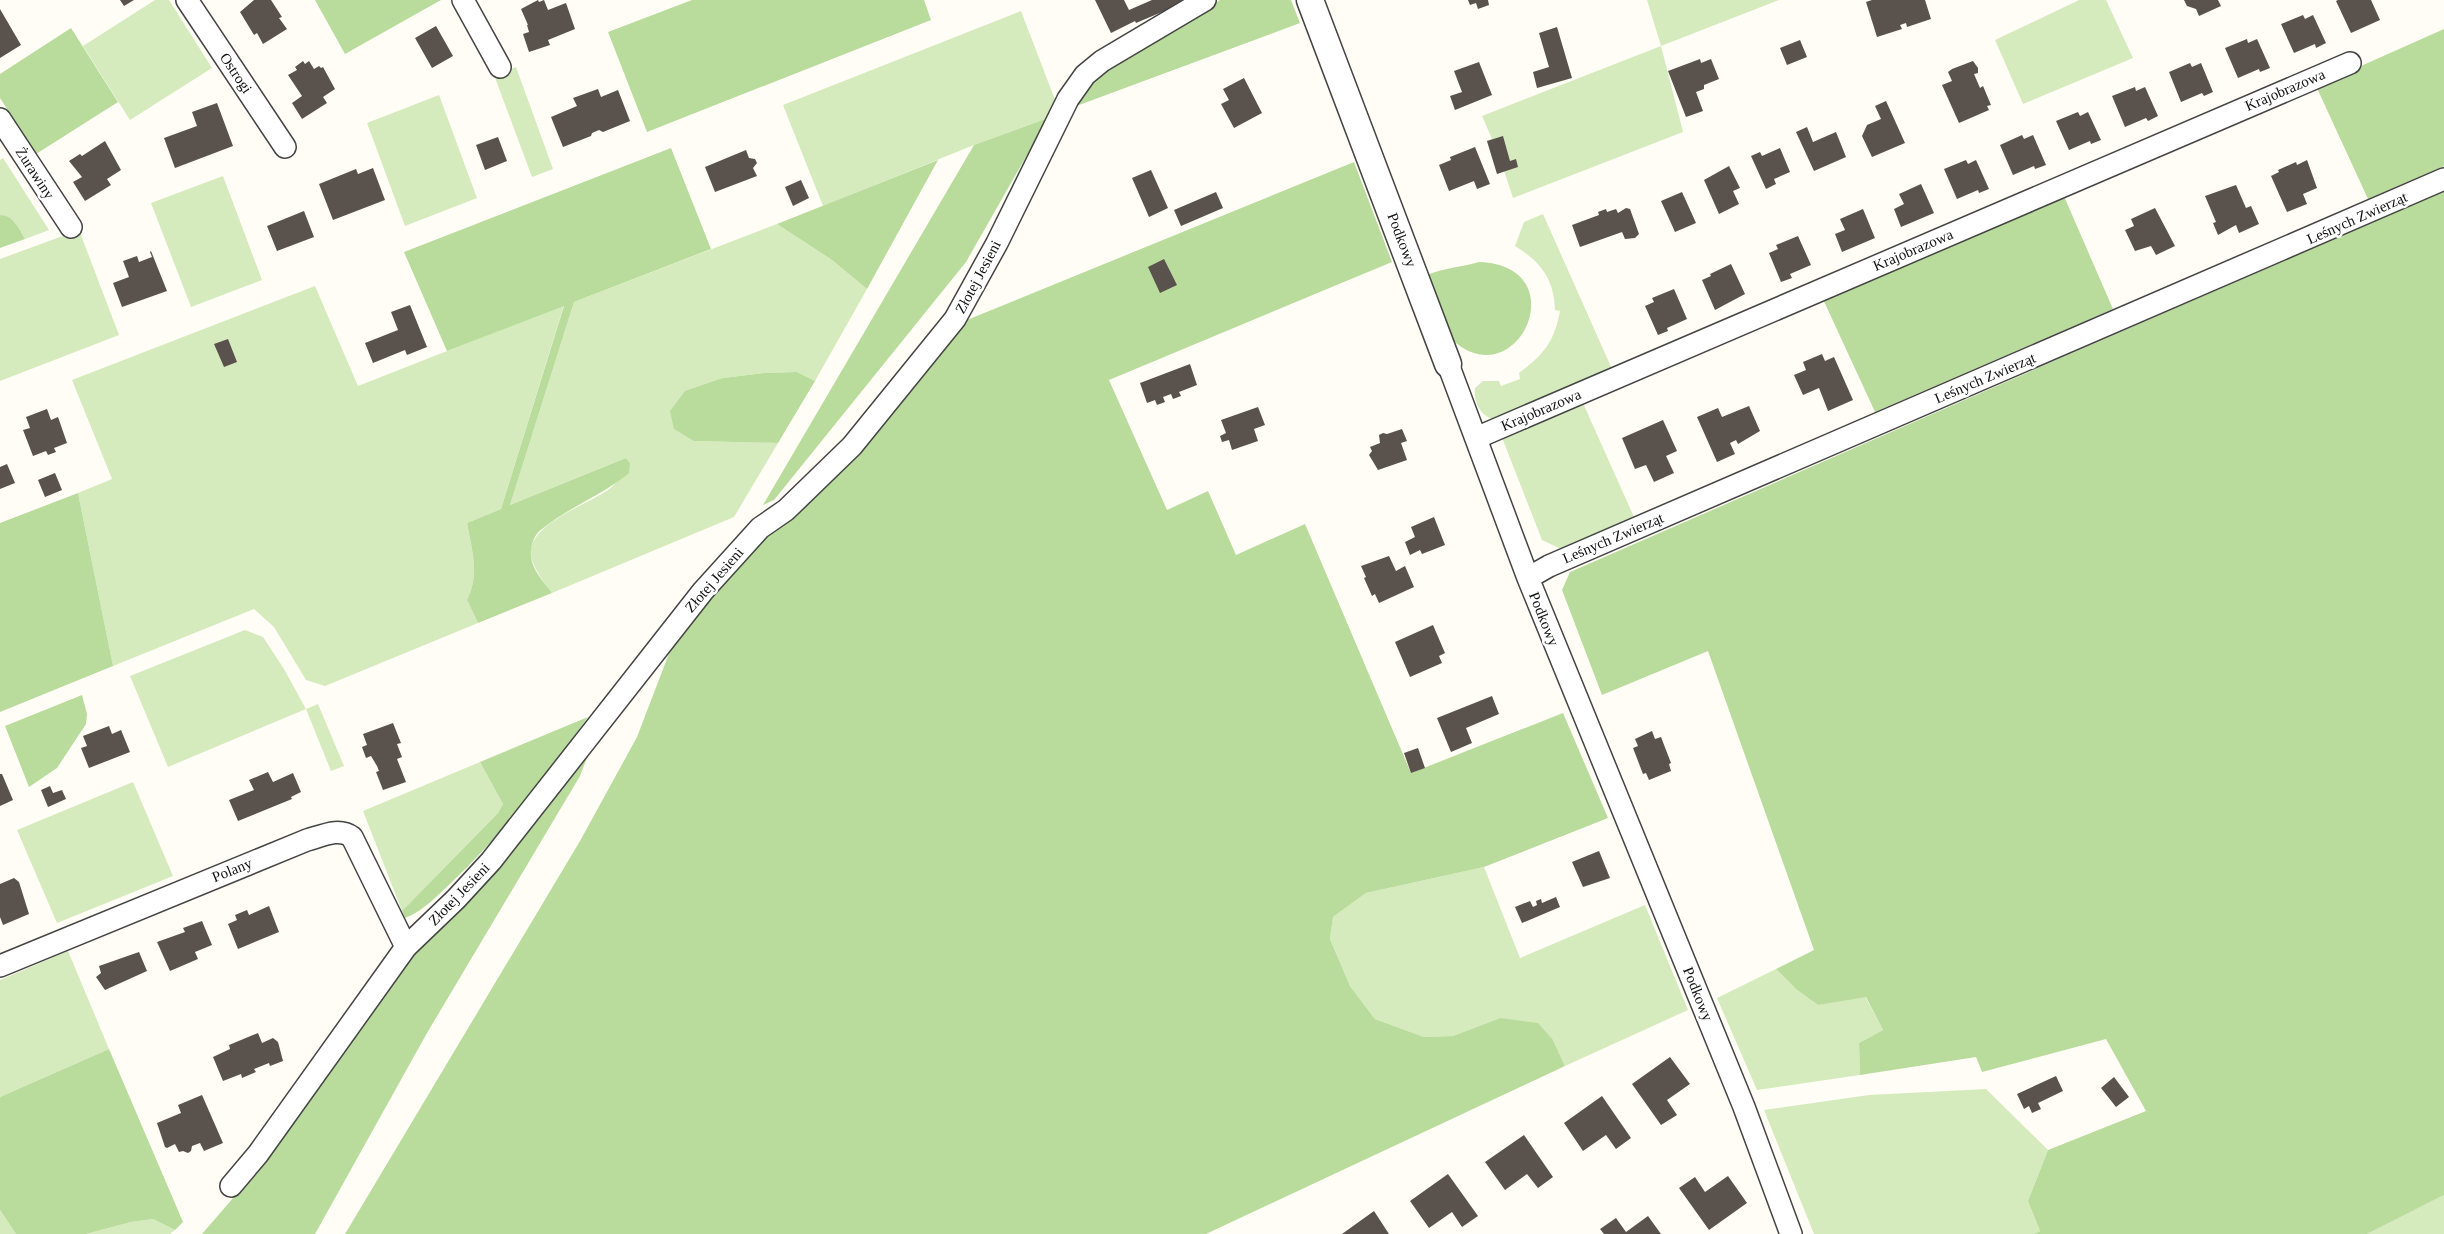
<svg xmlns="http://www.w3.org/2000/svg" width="2444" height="1234" font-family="Georgia,serif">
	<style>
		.green { fill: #d5ebbd }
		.forest { fill: #b9dc9c }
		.building { fill: #5a524d }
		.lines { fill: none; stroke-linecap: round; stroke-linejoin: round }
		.minor-casing { stroke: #444; stroke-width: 24 }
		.tertiary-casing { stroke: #444; stroke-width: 29 }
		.minor { stroke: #fff; stroke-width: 21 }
		.tertiary { stroke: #fff; stroke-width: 26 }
		.labels { text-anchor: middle; stroke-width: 5; stroke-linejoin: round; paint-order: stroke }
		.street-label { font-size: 15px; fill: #111; stroke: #fff }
	</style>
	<rect width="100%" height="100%" fill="#fffdf5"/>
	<path class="green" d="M 155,0 L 169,0 L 212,68 L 130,120 L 83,46 Z
		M 1647,0 L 1779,0 L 1661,46 L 1683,132 L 1513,198 L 1504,171 L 1497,174 L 1487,141 L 1492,139 L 1482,116 L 1661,46 Z
		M 2079,0 L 2106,0 L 2133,58 L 2023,104 L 1995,40 Z
		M 1021,11 L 1057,105 L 1048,118 L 974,145 L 823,206 L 783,105 Z
		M 516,67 L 553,169 L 532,177 L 494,75 Z
		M 439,95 L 477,198 L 405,226 L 367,123 Z
		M 3,158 L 49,230 L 25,239 C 19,228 14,216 0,215 L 0,160 Z
		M 223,176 L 262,280 L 191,307 L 151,203 Z
		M 1543,214 L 1612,369 L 1498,419 C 1482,420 1473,402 1475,388 L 1483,381 L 1499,381 L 1501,386 L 1520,379 L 1519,373 C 1543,355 1554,343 1560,311 L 1555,310 C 1554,279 1541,262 1515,246 L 1524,222 Z
		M 777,224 L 832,260 L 867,289 L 815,381 L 797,372 L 764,373 L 723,378 L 694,441 L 778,443 L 734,517 L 552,593 C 544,582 536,572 532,560 C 521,526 587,505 608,490 C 617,484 624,471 630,463 L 626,458 L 510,505 L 574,302 Z
		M 79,230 L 119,335 L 0,381 L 0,259 Z
		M 315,286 L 358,386 L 564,305 L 501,509 L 467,523 C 472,551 480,574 467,600 L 478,623 L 325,686 L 306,680 L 274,627 L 254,609 L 113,666 L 78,493 L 112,479 L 72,380 Z
		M 1582,401 L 1634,517 L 1561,549 L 1542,540 L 1501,435 Z
		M 245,630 L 263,637 L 284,669 L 306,709 L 318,704 L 344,766 L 331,771 L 306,709 L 168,767 L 130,676 Z
		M 480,762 L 503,804 L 498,813 L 402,911 L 363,811 Z
		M 133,782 L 173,876 L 57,923 L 17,830 Z
		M 1484,867 L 1520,958 L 1645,905 L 1688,1010 L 1565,1066 L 1553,1040 L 1500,1018 L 1453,1036 L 1424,1037 L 1375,1019 L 1350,986 L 1330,939 L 1333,917 L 1366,893 Z
		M 68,951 L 109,1049 L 0,1097 L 0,980 Z
		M 1776,969 L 1797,990 L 1818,1005 L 1865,996 L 1883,1030 L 1859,1043 L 1860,1075 L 1757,1090 L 1717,998 Z
		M 1986,1089 L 2048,1150 L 2028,1201 L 2040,1231 L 2033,1234 L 1814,1234 L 1764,1110 L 1869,1095 Z
		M 2444,1195 L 2444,1234 L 2367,1234 Z
		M 0,1210 L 16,1234 L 0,1234 Z
		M 153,1219 L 175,1230 L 170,1234 L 86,1234 L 131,1222 Z"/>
	<path class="forest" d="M 315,0 L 441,0 L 345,54 Z
		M 692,0 L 924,0 L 931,20 L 647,132 L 608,32 Z
		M 1220,0 L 1291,0 L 1300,23 L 1071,108 C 1109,60 1168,32 1220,0 Z
		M 71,28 L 118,102 L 36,154 L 0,98 L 0,74 Z
		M 2444,29 L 2444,166 L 2368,199 L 2316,86 Z
		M 1048,118 L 966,262 L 774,500 L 763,505 L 974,145 Z
		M 671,148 L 711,249 L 574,302 L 510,505 L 626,458 L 630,463 L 629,473 C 601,496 569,507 542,529 C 534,534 530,547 531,556 C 532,570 544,582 552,593 L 478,623 L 467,600 C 480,574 472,551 467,523 L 501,509 L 564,306 L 447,351 L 404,252 Z
		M 938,160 L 867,289 L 832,260 L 777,224 Z
		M 1354,162 L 1392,262 L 1109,380 L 1167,510 L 1208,491 L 1236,555 L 1305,524 L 1411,773 L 1563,713 L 1608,818 L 1484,867 L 1366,893 L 1333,917 L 1330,939 L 1350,986 L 1375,1019 L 1424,1037 L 1453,1036 L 1500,1018 L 1538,1023 L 1553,1040 L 1565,1066 L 1206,1234 L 345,1234 L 580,841 L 637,737 L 673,643 L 766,536 L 962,322 Z
		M 2444,191 L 2444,1195 L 2367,1234 L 2033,1234 L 2040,1231 L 2028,1201 L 2048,1150 L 2146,1111 L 2106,1039 L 1982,1072 L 1976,1057 L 1860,1075 L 1859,1043 L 1883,1030 L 1866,997 L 1818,1005 L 1797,990 L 1776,969 L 1814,950 L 1708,651 L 1602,695 L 1562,590 L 1570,572 Z
		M 2063,194 L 2113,309 L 1875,412 L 1822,297 Z
		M 0,215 C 13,215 19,228 25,239 L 0,248 Z
		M 1479,262 C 1568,265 1528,374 1471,352 C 1466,350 1459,346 1455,342 C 1448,334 1432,288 1427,275 C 1443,268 1462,267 1479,262 Z
		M 797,372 L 815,381 L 778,443 L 694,441 L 674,429 L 670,411 L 685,391 L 723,378 L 764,373 Z
		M 78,493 L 113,666 L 0,712 L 0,523 Z
		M 82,695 L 87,714 L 86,724 L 57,768 L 29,787 L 5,726 Z
		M 588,717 C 547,774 506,830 455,879 C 439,894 425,910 405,918 L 402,911 L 498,813 L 503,804 L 480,762 Z
		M 592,745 L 580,776 L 427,1033 L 315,1234 L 202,1234 L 266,1160 L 419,946 Z
		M 109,1049 L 183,1222 L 175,1230 L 153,1219 L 131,1222 L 86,1234 L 16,1234 L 0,1210 L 0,1097 Z"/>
	<path class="building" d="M 120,0 L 134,0 L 124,6 Z
		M 254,0 L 271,0 L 282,17 L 279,18 L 287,29 L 263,44 L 257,33 L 254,35 L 240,12 Z
		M 538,0 L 539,2 L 544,0 L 548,10 L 566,3 L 575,29 L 548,40 L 550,45 L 529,52 L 523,34 L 529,32 L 527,25 L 528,25 L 521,9 Z
		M 1095,0 L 1124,0 L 1129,10 L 1152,0 L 1182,0 L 1163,14 L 1162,12 L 1136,23 L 1135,21 L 1111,33 Z
		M 1468,0 L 1488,0 L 1489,5 L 1478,9 L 1476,3 L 1470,5 Z
		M 1872,0 L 1925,0 L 1931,19 L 1907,27 L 1906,23 L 1900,25 L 1902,29 L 1877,37 L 1866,2 Z
		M 2184,0 L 2218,0 L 2221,6 L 2199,16 L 2196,9 L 2187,6 Z
		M 2338,0 L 2371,0 L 2380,20 L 2351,33 L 2336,1 Z
		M 0,9 L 21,45 L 0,58 Z
		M 2303,15 L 2305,19 L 2313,15 L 2326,43 L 2316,48 L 2315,44 L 2294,53 L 2281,24 Z
		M 436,26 L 453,56 L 432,68 L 415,38 Z
		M 1557,27 L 1572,78 L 1537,88 L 1533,72 L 1549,67 L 1539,33 Z
		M 2247,39 L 2248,43 L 2257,39 L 2270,68 L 2260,72 L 2259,69 L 2238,78 L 2225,48 Z
		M 1800,40 L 1807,57 L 1787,65 L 1780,48 Z
		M 1700,59 L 1701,63 L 1711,59 L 1719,79 L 1704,85 L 1704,89 L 1696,92 L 1703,111 L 1686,117 L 1668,71 Z
		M 303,61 L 305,64 L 309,61 L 314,69 L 319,66 L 321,68 L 323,67 L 335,89 L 323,97 L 327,103 L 302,119 L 292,103 L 302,96 L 288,75 L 297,70 L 295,67 Z
		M 1973,61 L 1978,68 L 1978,73 L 1974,74 L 1980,88 L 1983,86 L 1991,105 L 1987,106 L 1989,110 L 1959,123 L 1942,85 L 1952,81 L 1948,72 L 1952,69 Z
		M 1479,62 L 1492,95 L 1455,110 L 1450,96 L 1462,92 L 1454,71 Z
		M 2190,63 L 2192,67 L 2201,63 L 2213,92 L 2204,96 L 2202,93 L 2181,102 L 2169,72 Z
		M 1244,78 L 1262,113 L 1234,128 L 1221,104 L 1229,100 L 1223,89 Z
		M 2135,87 L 2136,91 L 2145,87 L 2158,116 L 2148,121 L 2146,118 L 2125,127 L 2112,96 Z
		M 598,89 L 601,97 L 618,90 L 630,121 L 603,132 L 599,130 L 592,133 L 591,136 L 563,147 L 551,117 L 577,106 L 573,98 Z
		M 1886,101 L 1905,143 L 1872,157 L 1862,136 L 1867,125 L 1881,119 L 1875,106 Z
		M 217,103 L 233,146 L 175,168 L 164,138 L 197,126 L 192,112 Z
		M 2078,112 L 2080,116 L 2088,112 L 2101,140 L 2091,144 L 2090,141 L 2069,150 L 2056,121 Z
		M 1807,127 L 1813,142 L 1836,132 L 1846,157 L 1814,171 L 1796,132 Z
		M 2022,135 L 2024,139 L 2033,135 L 2046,165 L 2035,169 L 2034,166 L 2013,175 L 2000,145 Z
		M 1503,136 L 1510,161 L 1516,159 L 1518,167 L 1497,174 L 1487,141 Z
		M 498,137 L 507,161 L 485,170 L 476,145 Z
		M 105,141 L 121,170 L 107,179 L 111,185 L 85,201 L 73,182 L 82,177 L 69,161 L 80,154 L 82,156 Z
		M 1475,147 L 1490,184 L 1477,189 L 1474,181 L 1449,191 L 1439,165 L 1451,160 L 1450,157 Z
		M 1780,148 L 1790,172 L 1774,179 L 1776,184 L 1766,189 L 1751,156 L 1760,152 L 1762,156 Z
		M 746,150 L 749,158 L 755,159 L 757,163 L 753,168 L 757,176 L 715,192 L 705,167 Z
		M 1966,160 L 1968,164 L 1976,160 L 1989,189 L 1979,193 L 1978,190 L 1957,199 L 1944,169 Z
		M 2307,160 L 2317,188 L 2303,194 L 2307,204 L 2287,212 L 2271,176 L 2279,172 L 2278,170 L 2296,162 L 2297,165 Z
		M 1729,166 L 1740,188 L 1733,191 L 1739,204 L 1719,214 L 1704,180 Z
		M 373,168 L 385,200 L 333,220 L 319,184 L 356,169 L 358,174 Z
		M 1151,170 L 1168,208 L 1149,217 L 1132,178 Z
		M 801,180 L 809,198 L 793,206 L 785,187 Z
		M 1921,184 L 1934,213 L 1901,227 L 1894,209 L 1904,204 L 1899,194 Z
		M 2236,185 L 2246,208 L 2251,206 L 2259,224 L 2239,233 L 2236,225 L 2218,235 L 2213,223 L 2216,222 L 2205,196 Z
		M 1216,192 L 1223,208 L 1181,226 L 1174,210 Z
		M 1682,192 L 1696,223 L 1675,232 L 1661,201 Z
		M 1626,208 L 1630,209 L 1639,234 L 1635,238 L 1625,239 L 1622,232 L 1580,247 L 1572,225 L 1599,215 L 1598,212 L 1606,209 L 1607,212 L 1616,209 L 1618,213 Z
		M 2155,208 L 2175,246 L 2156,255 L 2151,246 L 2135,251 L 2125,230 L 2134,226 L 2131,219 Z
		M 1863,209 L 1875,238 L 1842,252 L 1835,234 L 1845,230 L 1840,219 Z
		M 304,211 L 314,237 L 277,251 L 267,226 Z
		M 1798,236 L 1811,265 L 1790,274 L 1792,278 L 1781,282 L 1769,253 L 1778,249 L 1776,245 Z
		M 151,251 L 167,291 L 122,307 L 113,283 L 129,277 L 123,261 L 137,256 L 139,262 L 152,257 L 150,252 Z
		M 1164,259 L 1177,285 L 1160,293 L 1148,267 Z
		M 1731,264 L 1745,294 L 1715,310 L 1702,280 L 1711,276 L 1710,274 Z
		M 1674,289 L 1687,319 L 1667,328 L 1668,331 L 1658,335 L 1645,306 L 1654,302 L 1652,298 Z
		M 410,305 L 427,347 L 407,355 L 405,350 L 373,363 L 365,343 L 398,330 L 391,312 Z
		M 228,339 L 237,362 L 224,367 L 214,344 Z
		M 1822,354 L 1825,361 L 1834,357 L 1853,400 L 1828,411 L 1819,388 L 1803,395 L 1794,375 L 1806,370 L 1803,362 Z
		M 1190,364 L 1197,385 L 1179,392 L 1181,396 L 1173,399 L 1171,394 L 1163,397 L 1165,402 L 1157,405 L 1155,400 L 1147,403 L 1140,383 Z
		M 1749,406 L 1760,431 L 1738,444 L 1736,440 L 1730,443 L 1735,454 L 1717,462 L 1697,417 L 1718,408 L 1722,417 Z
		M 1258,407 L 1265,425 L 1254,429 L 1258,441 L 1232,450 L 1229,440 L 1222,442 L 1220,436 L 1226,433 L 1221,420 Z
		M 47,409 L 51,420 L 58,417 L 67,443 L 54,448 L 56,452 L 48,455 L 46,451 L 33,456 L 23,430 L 30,428 L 26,417 Z
		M 1663,420 L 1677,451 L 1666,456 L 1674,473 L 1654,482 L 1646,465 L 1635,469 L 1622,438 Z
		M 1402,429 L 1407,441 L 1401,443 L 1407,460 L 1378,470 L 1369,455 L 1372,451 L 1370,447 L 1380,443 L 1379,435 L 1383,433 L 1387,434 Z
		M 7,464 L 15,483 L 0,489 L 0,467 Z
		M 55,473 L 62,490 L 45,497 L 38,480 Z
		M 1434,517 L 1445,545 L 1422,554 L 1420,550 L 1410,555 L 1405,542 L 1415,537 L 1411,527 Z
		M 1389,556 L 1396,571 L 1405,566 L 1414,587 L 1379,603 L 1375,594 L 1372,596 L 1364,578 L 1366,577 L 1361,566 Z
		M 1433,625 L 1445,653 L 1439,656 L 1442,663 L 1410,677 L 1395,642 Z
		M 1492,696 L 1499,714 L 1466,728 L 1472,743 L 1451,752 L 1437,718 Z
		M 393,723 L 401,743 L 397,744 L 402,757 L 397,759 L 406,782 L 383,790 L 376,772 L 379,771 L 377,766 L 371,756 L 366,758 L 362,747 L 367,745 L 363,734 Z
		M 109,726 L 112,734 L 121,730 L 130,752 L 89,768 L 81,748 L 87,746 L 83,736 Z
		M 1652,731 L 1655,739 L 1661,737 L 1671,763 L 1669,764 L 1671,771 L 1649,780 L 1646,773 L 1643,774 L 1633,748 L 1638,746 L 1635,739 Z
		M 1418,748 L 1425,768 L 1411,773 L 1404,753 Z
		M 268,772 L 273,782 L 293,773 L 301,792 L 291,797 L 292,799 L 238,821 L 229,800 L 254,790 L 249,780 Z
		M 0,774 L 2,774 L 13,800 L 0,806 Z
		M 50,786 L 53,793 L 62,790 L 66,799 L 48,807 L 41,790 Z
		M 1599,851 L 1610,878 L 1583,887 L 1572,862 Z
		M 14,878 L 19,882 L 29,914 L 3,925 L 0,917 L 0,884 Z
		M 1556,897 L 1560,907 L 1522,923 L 1515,907 L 1530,901 L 1533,907 L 1537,905 L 1536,901 L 1541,899 L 1542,903 Z
		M 269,906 L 279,932 L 238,949 L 228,924 L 237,920 L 235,915 L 247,910 L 249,915 Z
		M 202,921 L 212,945 L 195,952 L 198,959 L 170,971 L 157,942 L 185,932 L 183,928 Z
		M 139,952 L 147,971 L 105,990 L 96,977 L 101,973 L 99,966 Z
		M 258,1033 L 262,1043 L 273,1038 L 278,1042 L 283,1061 L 270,1066 L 269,1063 L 254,1069 L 256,1072 L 242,1078 L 241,1074 L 223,1081 L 213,1057 L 230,1049 L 229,1045 Z
		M 1670,1057 L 1690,1084 L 1667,1100 L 1677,1115 L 1661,1125 L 1632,1084 Z
		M 2056,1076 L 2063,1091 L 2038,1103 L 2041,1109 L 2032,1113 L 2029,1106 L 2024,1109 L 2017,1094 Z
		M 2114,1077 L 2129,1097 L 2116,1107 L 2101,1088 Z
		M 202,1095 L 223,1143 L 204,1151 L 200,1143 L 192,1146 L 191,1151 L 188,1153 L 183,1151 L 179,1152 L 175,1144 L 167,1148 L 165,1147 L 157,1123 L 181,1113 L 178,1105 Z
		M 1602,1096 L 1631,1138 L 1616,1149 L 1606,1135 L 1583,1151 L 1564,1123 Z
		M 1524,1135 L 1553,1177 L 1538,1188 L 1527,1174 L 1505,1190 L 1485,1162 Z
		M 1448,1174 L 1478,1216 L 1462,1227 L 1452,1212 L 1429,1228 L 1410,1201 Z
		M 1728,1176 L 1747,1203 L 1709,1230 L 1679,1188 L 1695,1177 L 1705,1192 Z
		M 1374,1211 L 1389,1234 L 1342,1234 Z
		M 1648,1216 L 1661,1234 L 1604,1234 L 1600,1229 L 1616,1218 L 1626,1232 Z"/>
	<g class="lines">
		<g class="minor-casing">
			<path id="minor" d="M 187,0 L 285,147
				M 463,0 L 500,67
				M 0,119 L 71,227
				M 1448,364 L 1528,578 L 1744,1107 L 1791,1234
				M 1476,438 L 2350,63
				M 1528,578 L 1549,566 L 2444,179
				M 0,966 L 307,840 C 322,836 339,827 352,837 L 406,947
				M 231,1186 L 258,1154 L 406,947 L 456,899 L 491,861 L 703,591 L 760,528 L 786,510 L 852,446 L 955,319 L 997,243 L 1068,99 L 1085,75 L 1102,61 L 1205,0"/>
		</g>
		<g class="tertiary-casing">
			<path id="tertiary" d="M 1310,0 L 1448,364"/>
		</g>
		<use href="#minor" class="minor"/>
		<use href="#tertiary" class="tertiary"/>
	</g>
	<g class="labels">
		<g class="street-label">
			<text transform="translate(236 73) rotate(56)" y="5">Ostrogi</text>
			<text transform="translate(2285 90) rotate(-23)" y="5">Krajobrazowa</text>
			<text transform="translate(35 173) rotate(57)" y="5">Żurawiny</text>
			<text transform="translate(2357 218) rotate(-24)" y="5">Leśnych Zwierząt</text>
			<text transform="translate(1402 240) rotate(69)" y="5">Podkowy</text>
			<text transform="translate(1913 250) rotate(-23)" y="5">Krajobrazowa</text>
			<text transform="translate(978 277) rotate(-62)" y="5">Złotej Jesieni</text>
			<text transform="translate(1985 378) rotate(-23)" y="5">Leśnych Zwierząt</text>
			<text transform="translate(1541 410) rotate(-23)" y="5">Krajobrazowa</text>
			<text transform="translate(1613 538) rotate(-23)" y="5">Leśnych Zwierząt</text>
			<text transform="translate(714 580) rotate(-49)" y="5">Złotej Jesieni</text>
			<text transform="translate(1544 619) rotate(68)" y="5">Podkowy</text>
			<text transform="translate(232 870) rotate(-22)" y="5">Polany</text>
			<text transform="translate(459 894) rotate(-46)" y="5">Złotej Jesieni</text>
			<text transform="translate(1698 994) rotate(68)" y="5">Podkowy</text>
		</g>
	</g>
</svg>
